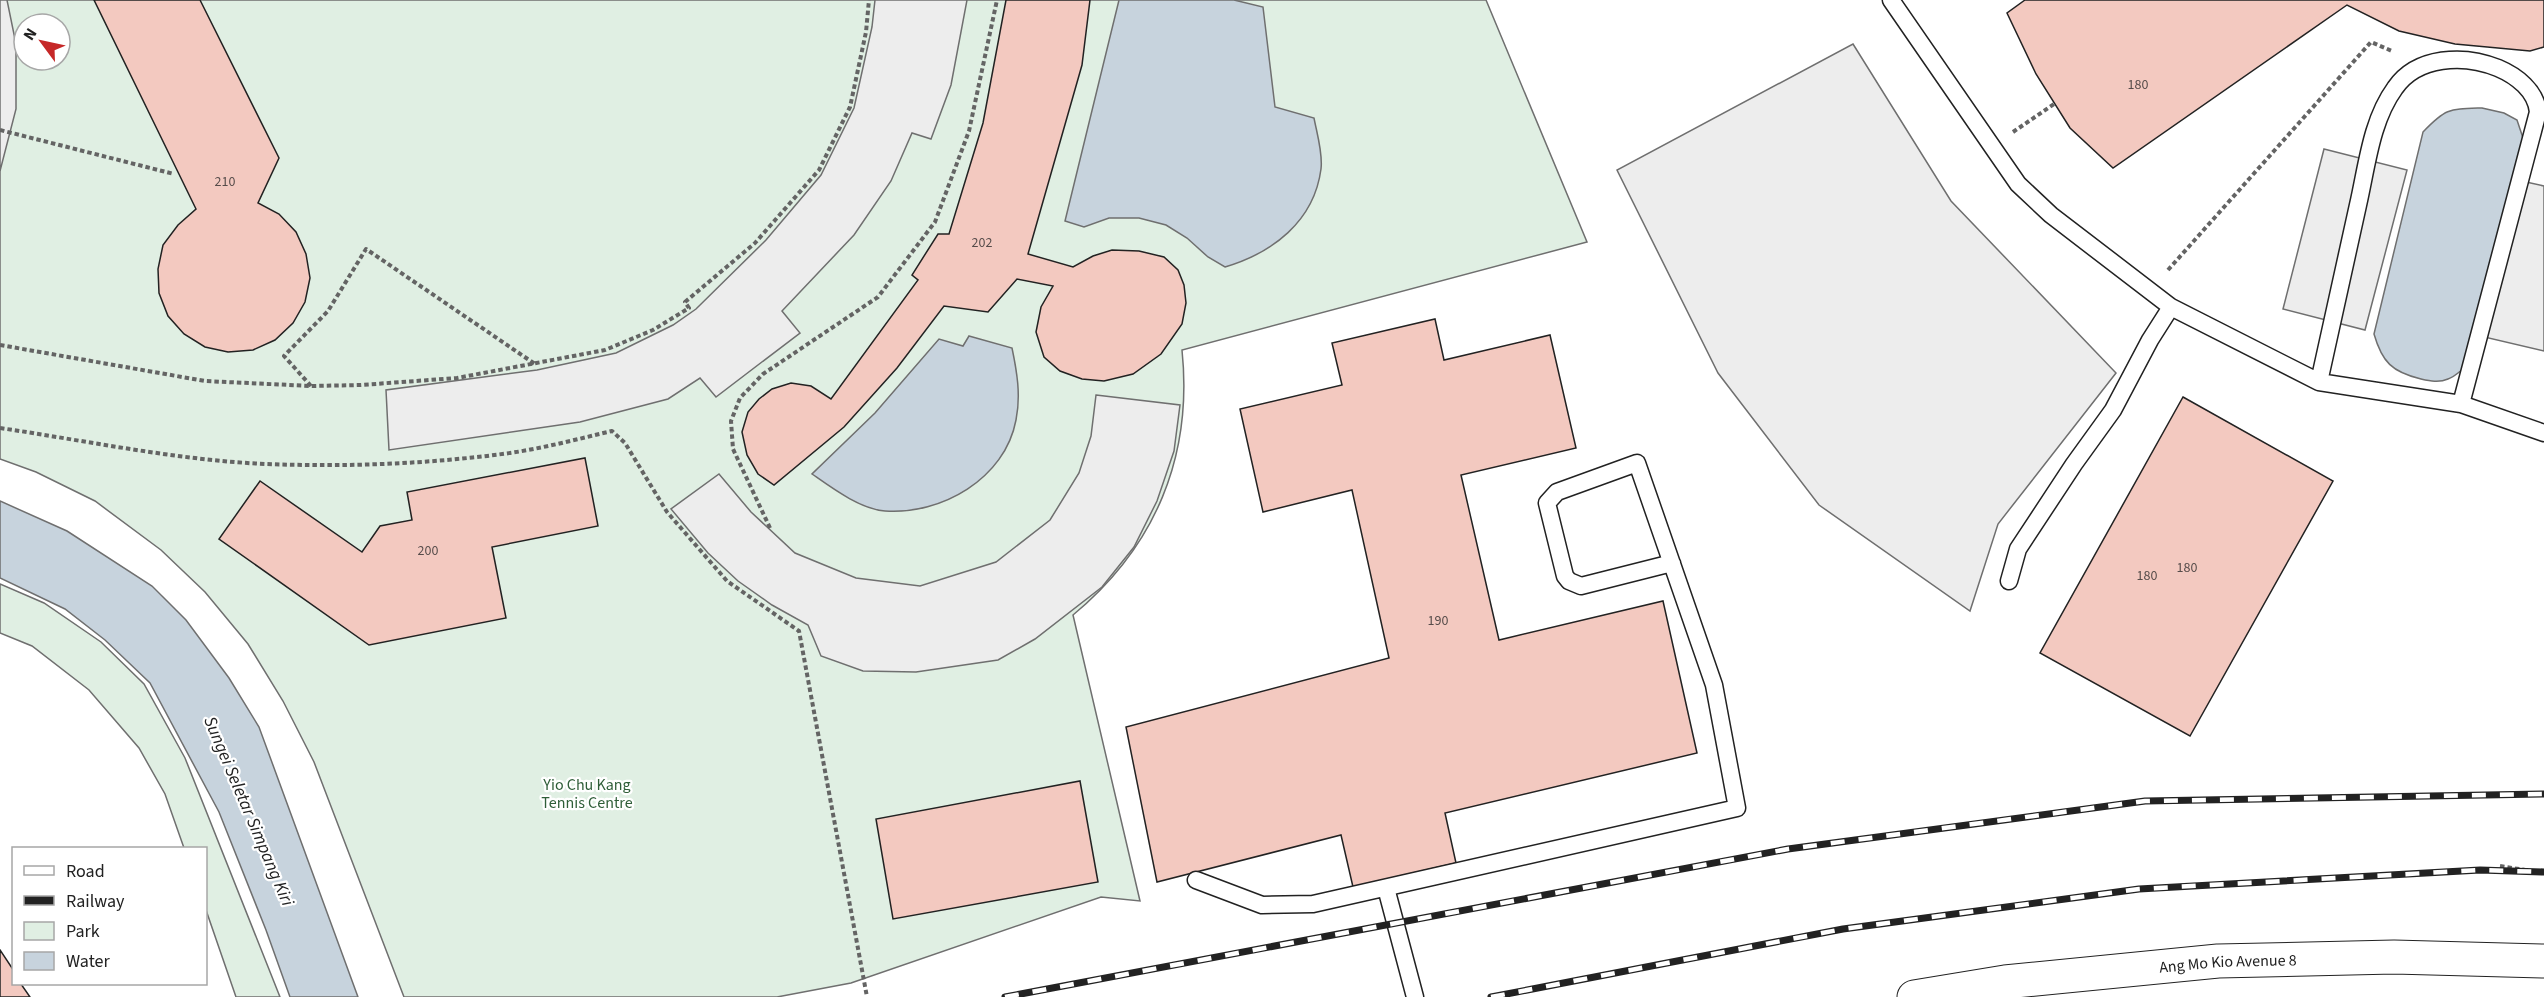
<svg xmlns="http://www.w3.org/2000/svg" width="2544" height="997" font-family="'Source Sans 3',sans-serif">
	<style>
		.green { fill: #e0efe3; stroke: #6f6f6f; stroke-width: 1.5; fill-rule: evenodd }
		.parking { fill: #ededed; stroke: #6f6f6f; stroke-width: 1.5 }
		.water { fill: #c7d3dd; stroke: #6f6f6f; stroke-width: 1.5 }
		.building { fill: #f3c9c0; stroke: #222; stroke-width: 1.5 }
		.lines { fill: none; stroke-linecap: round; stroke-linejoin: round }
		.lane-casing { stroke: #222; stroke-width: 19 }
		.primary-casing { stroke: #222; stroke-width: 35 }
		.path { stroke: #646464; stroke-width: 4; stroke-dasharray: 4.5 3; stroke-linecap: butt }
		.lane { stroke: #fff; stroke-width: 16 }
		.primary { stroke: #fff; stroke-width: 33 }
		.rail-casing { stroke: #222; stroke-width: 7 }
		.rail { stroke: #fff; stroke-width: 4.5; stroke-dasharray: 14; stroke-linecap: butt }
		.labels { text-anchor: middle; stroke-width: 4.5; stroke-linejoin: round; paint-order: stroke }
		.number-label { font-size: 14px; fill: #564c4a }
		.park-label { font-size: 16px; fill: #2f5e38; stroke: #fff }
		.street-label { font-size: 16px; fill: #222; stroke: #fff }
		.water-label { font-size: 18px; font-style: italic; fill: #222; stroke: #fff }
	</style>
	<rect width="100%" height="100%" fill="#fff"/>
	<path class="green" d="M 0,0 L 1486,0 L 1587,242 L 1182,350 C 1193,457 1155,547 1073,615 L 1140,901 L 1101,897 L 851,983 L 777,997 L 404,997 L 314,762 L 283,701 L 248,644 L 205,592 L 161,550 L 95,501 L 36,472 L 0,459 ZM 24,24 L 60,24 L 60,60 L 24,60 Z
		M 0,584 L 44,603 L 101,642 L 144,684 L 185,758 L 280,997 L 236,997 L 206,910 L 206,848 L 184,848 L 165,794 L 139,748 L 89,690 L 32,646 L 0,633 Z"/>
	<path class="parking" d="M 0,0 L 7,0 L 16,44 L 16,109 L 0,171 Z
		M 875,0 L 967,0 L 951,85 L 931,139 L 912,133 L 891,181 L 854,235 L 782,311 L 800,333 L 716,397 L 700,378 L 668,399 L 580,422 L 389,450 L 386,390 L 537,370 L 616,353 L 673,325 L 696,309 L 766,240 L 821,175 L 854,108 L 872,27 Z
		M 1853,44 L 1951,201 L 2116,373 L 1998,524 L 1970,611 L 1819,505 L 1718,373 L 1617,170 Z
		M 2324,149 L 2407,170 L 2365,330 L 2283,309 Z
		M 2517,180 L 2544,186 L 2544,351 L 2480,336 Z
		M 1096,395 L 1180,405 L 1174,451 L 1157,501 L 1134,547 L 1102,587 L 1035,639 L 998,660 L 916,672 L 863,671 L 821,656 L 808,625 L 772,605 L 738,581 L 708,553 L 671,509 L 719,474 L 751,512 L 795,553 L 856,578 L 920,586 L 996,562 L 1050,520 L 1079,473 L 1091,436 Z"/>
	<path class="water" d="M 1119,0 L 1234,0 L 1263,7 L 1275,107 L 1314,118 C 1317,134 1323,153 1321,169 C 1314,222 1272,253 1225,267 L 1208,257 L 1187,238 L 1166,225 L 1139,218 L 1109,218 L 1084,227 L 1065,221 Z
		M 2482,108 L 2504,113 L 2517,120 L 2525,144 L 2467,366 C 2461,370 2455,377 2448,379 C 2439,383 2430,381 2421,379 C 2392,372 2382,362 2374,334 L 2423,132 C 2446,108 2449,109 2482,108 Z
		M 969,336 L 1012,348 C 1017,372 1021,395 1016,420 C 1005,479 941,515 885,511 C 860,509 832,488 812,474 L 875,413 L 939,339 L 963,346 Z
		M 0,501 L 67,531 L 152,586 L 186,620 L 229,678 L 259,727 L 358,997 L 290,997 L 266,930 L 219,812 L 150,683 L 105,640 L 65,609 L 0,578 Z"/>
	<path class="building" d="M 94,0 L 200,0 L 279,158 L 258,203 L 279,214 L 296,232 L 306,254 L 310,278 L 305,302 L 293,323 L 275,340 L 253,350 L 228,352 L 205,347 L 184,334 L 168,316 L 159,293 L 158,269 L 163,245 L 178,225 L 196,209 Z
		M 1006,0 L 1090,0 L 1082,65 L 1028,254 L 1073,267 L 1093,256 L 1112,250 L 1139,251 L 1164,257 L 1178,270 L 1184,285 L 1186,303 L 1182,324 L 1161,354 L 1133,374 L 1104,381 L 1082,379 L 1060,371 L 1044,357 L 1036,332 L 1041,307 L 1053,286 L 1017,279 L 988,312 L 944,306 L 897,368 L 844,427 L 774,485 L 758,474 L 747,455 L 742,432 L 748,412 L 759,399 L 772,389 L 791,383 L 811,386 L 831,399 L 918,280 L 912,275 L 938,234 L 949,234 L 983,123 Z
		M 2025,0 L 2544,0 L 2544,47 L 2530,51 L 2455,44 L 2399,31 L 2347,5 L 2113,168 L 2070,128 L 2036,74 L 2007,13 Z
		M 1435,319 L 1444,360 L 1550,335 L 1576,448 L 1461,475 L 1499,640 L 1663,601 L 1697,753 L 1445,813 L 1456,863 L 1353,887 L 1341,835 L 1157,882 L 1126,727 L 1389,658 L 1352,490 L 1263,512 L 1240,409 L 1342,385 L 1332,343 Z
		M 2183,397 L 2333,481 L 2190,736 L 2040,653 Z
		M 585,458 L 598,526 L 492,547 L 506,618 L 369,645 L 219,539 L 260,481 L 362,552 L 380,526 L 412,520 L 407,492 Z
		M 1080,781 L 1098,882 L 893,919 L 876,819 Z
		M 0,950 L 14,971 L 14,984 L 21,984 L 30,997 L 0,997 Z"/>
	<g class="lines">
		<g class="lane-casing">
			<path id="lane" d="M 1891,0 L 2018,184 L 2051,215 L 2171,307 L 2319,382 L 2461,404 L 2544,433
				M 2319,382 C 2332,323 2345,264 2358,205 C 2367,166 2371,121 2395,88 C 2417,56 2464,54 2498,68 C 2517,76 2536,91 2538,112 L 2461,404
				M 2009,581 L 2018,549 L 2074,464 L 2113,410 L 2150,340 L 2171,307
				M 1196,880 L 1262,905 L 1313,904 L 1737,808 L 1714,685 L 1637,463 L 1557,492 L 1547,503 L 1565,576 L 1569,581 L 1581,586 L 1672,563
				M 1386,888 L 1415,997"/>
		</g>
		<g class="primary-casing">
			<g id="primary">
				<path id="s1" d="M 1914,997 L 2005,982 L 2218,961 L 2394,957 L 2544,961"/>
			</g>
		</g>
		<path class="path" d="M 0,130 L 174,174
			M 2013,132 L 2054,104
			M 2168,270 L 2371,42 L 2392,51
			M 0,345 L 205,381 L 311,386 L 361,385 L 457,378 L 605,350 L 653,330 L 689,308 L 685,302 L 755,243 L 819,170 L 850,107 L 866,32 L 869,0
			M 311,386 L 284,356 L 328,311 L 366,249 L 535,364
			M 0,428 C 88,441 177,460 265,464 C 347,467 429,464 510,453 C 544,448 578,439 612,431 L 625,443 L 667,512 L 727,581 L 799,631 L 867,997
			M 770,528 L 733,449 L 731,421 L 740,398 L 763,374 L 878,297 L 935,222 L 969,131 L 997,0
			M 2500,866 L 2544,873"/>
		<use href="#lane" class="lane"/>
		<use href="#primary" class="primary"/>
		<g class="rail-casing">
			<path id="rail" d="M 1005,997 L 1788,849 L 2145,801 L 2544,794
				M 1491,997 L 1843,929 L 2139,889 L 2480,870 L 2544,872"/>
		</g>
		<use href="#rail" class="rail"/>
	</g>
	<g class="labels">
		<g class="number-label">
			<text x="2138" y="89">180</text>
			<text x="225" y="186">210</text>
			<text x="982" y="247">202</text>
			<text x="428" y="555">200</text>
			<text x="2187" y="572">180</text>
			<text x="2147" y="580">180</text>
			<text x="1438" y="625">190</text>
		</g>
		<g class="park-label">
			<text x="587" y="790">Yio Chu Kang<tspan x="587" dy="18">Tennis Centre</tspan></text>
		</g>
		<g class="street-label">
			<text dy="6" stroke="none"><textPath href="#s1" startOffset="316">Ang Mo Kio Avenue 8</textPath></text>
		</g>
		<g class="water-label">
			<text transform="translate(249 811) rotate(67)" y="6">Sungei Seletar Simpang Kiri</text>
		</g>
	</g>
	<rect x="12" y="847" width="195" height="138" fill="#ffffff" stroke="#a7a7a7" stroke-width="1.5"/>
	<rect x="24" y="866" width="30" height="9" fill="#ffffff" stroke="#a7a7a7" stroke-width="1.5"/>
	<text x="66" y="877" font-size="18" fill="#222222">Road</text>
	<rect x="24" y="896" width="30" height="9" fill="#222222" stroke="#a7a7a7" stroke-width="1.5"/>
	<text x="66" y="907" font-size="18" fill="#222222">Railway</text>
	<rect x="24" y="922" width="30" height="18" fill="#e0efe3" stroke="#a7a7a7" stroke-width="1.5"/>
	<text x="66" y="937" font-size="18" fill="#222222">Park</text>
	<rect x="24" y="952" width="30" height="18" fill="#c7d3dd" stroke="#a7a7a7" stroke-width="1.5"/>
	<text x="66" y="967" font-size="18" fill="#222222">Water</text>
	<g transform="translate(42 42) rotate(303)"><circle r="28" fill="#ffffff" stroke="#a7a7a7" stroke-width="1.5"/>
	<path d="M0-4.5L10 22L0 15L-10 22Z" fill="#c62828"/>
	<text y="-9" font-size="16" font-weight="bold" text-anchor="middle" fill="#222222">N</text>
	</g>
</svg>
